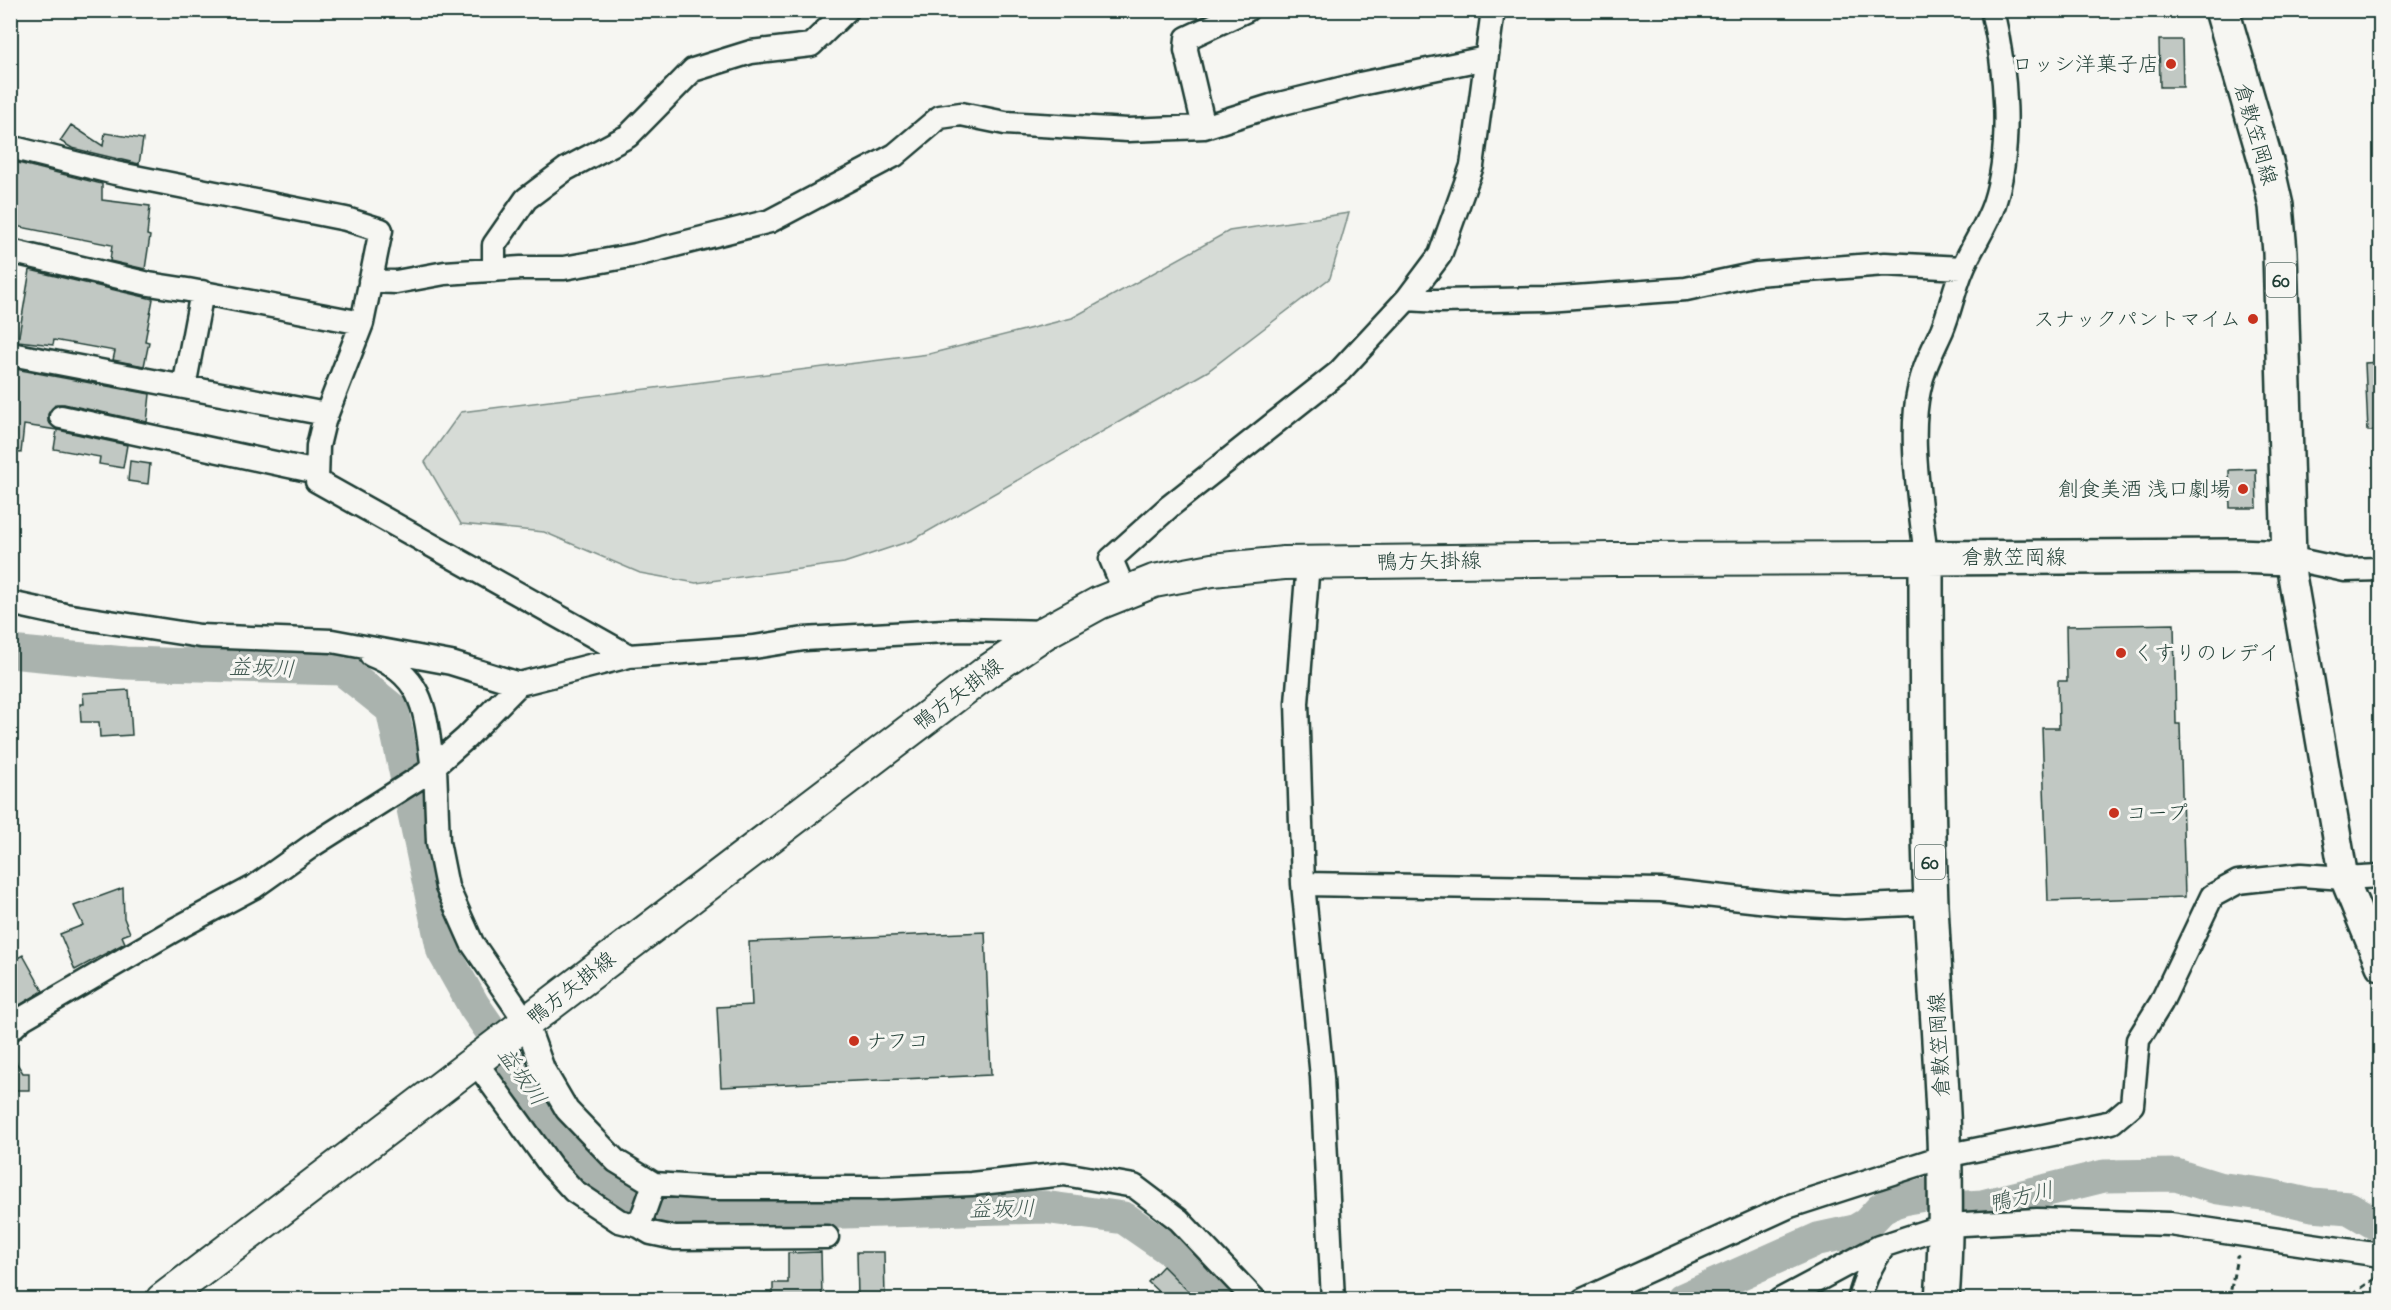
<svg xmlns="http://www.w3.org/2000/svg" width="2391" height="1310" font-family="'Indie Flower','Klee One',sans-serif">
	<style>
		.green { fill: #d6dbd6; stroke: #7a8c85; stroke-width: 1.5 }
		.lines { fill: none; stroke-linecap: round; stroke-linejoin: round }
		.river { stroke: #aab3ae; stroke-width: 33 }
		.building { fill: #c1c8c3; stroke: #1f3d34; stroke-width: 1.5 }
		.minor-casing { stroke: #1f3d34; stroke-width: 27 }
		.tertiary-casing { stroke: #1f3d34; stroke-width: 32 }
		.secondary-casing { stroke: #1f3d34; stroke-width: 36 }
		.primary-casing { stroke: #1f3d34; stroke-width: 38 }
		.path { stroke: #1f3d34; stroke-width: 3; stroke-dasharray: 6 4.5; stroke-linecap: butt }
		.minor { stroke: #f6f6f2; stroke-width: 22 }
		.tertiary { stroke: #f6f6f2; stroke-width: 27 }
		.secondary { stroke: #f6f6f2; stroke-width: 32 }
		.primary { stroke: #f6f6f2; stroke-width: 33 }
		.poi-dot { fill: #c8321e; stroke: #f6f6f2; stroke-width: 2 }
		.labels { text-anchor: middle; stroke-width: 6; stroke-linejoin: round; paint-order: stroke }
		.shield { fill: #f6f6f2; stroke: #60746d; stroke-width: 1.5 }
		.shield-label { font-size: 20px; font-weight: bold; fill: #1f3d34 }
		.poi-label { font-size: 21px; fill: #1f3d34; stroke: #f6f6f2; text-anchor: end }
		.street-label { font-size: 21px; fill: #1f3d34; stroke: #f6f6f2 }
		.water-label { font-size: 22px; font-style: italic; fill: #425a52; stroke: #f6f6f2 }
	</style>
	<rect width="100%" height="100%" fill="#f6f6f2"/>
	<filter id="ink" filterUnits="userSpaceOnUse"><feTurbulence type="fractalNoise" baseFrequency=".0167" numOctaves="2"/><feDisplacementMap in="SourceGraphic" scale="12" xChannelSelector="R" yChannelSelector="G"/><feConvolveMatrix kernelMatrix="1 2 1 2 8 2 1 2 1" color-interpolation-filters="sRGB"/></filter>
	<g filter="url(#ink)">
		<path class="green" d="M 1349,213 L 1330,278 L 1208,371 L 913,540 L 844,563 L 696,583 L 640,573 L 544,532 L 461,524 L 425,462 L 461,412 L 929,354 L 1072,318 L 1229,231 Z"/>
		<g class="lines">
			<path class="river" d="M 10,652 L 125,663 L 342,669 L 392,709 L 443,951 L 474,1006 L 580,1159 L 607,1188 L 657,1210 L 689,1216 L 1044,1207 L 1124,1218 L 1173,1252 L 1223,1300
				M 1681,1300 L 1818,1239 L 1855,1231 L 1867,1224 L 1881,1209 L 1894,1202 L 1907,1198 L 1936,1193 L 1953,1208 L 1982,1206 L 2104,1176 L 2176,1175 L 2218,1188 L 2269,1195 L 2312,1205 L 2349,1208 L 2380,1226"/>
		</g>
		<path class="building" d="M 2159,40 L 2182,40 L 2183,87 L 2160,87 Z
			M 71,125 L 103,146 L 105,133 L 143,139 L 139,164 L 72,148 L 60,141 Z
			M 10,161 L 102,184 L 102,200 L 150,206 L 147,235 L 150,236 L 145,269 L 110,261 L 112,245 L 10,225 Z
			M 30,270 L 153,299 L 145,341 L 149,342 L 144,366 L 113,360 L 115,351 L 54,340 L 53,345 L 18,341 Z
			M 2380,362 L 2380,431 L 2368,431 L 2365,363 Z
			M 10,368 L 150,394 L 147,422 L 64,404 L 56,404 L 48,414 L 48,422 L 58,430 L 127,445 L 123,468 L 99,464 L 100,457 L 54,449 L 57,430 L 24,425 L 21,453 L 10,452 Z
			M 130,461 L 150,464 L 148,484 L 128,481 Z
			M 2256,469 L 2257,508 L 2230,508 L 2229,470 Z
			M 2174,624 L 2176,724 L 2180,724 L 2185,897 L 2048,901 L 2042,728 L 2059,728 L 2058,681 L 2067,681 L 2066,626 Z
			M 129,690 L 132,735 L 100,737 L 99,722 L 81,722 L 80,704 L 84,704 L 83,693 Z
			M 123,888 L 124,918 L 130,933 L 122,936 L 125,943 L 75,970 L 60,934 L 83,925 L 74,906 Z
			M 985,932 L 991,1075 L 721,1087 L 717,1007 L 752,1005 L 749,942 Z
			M 23,955 L 43,991 L 10,1011 L 10,962 Z
			M 10,1053 L 23,1073 L 29,1073 L 29,1090 L 10,1090 Z
			M 821,1252 L 822,1299 L 773,1299 L 773,1283 L 788,1283 L 788,1253 Z
			M 857,1252 L 884,1252 L 885,1299 L 858,1299 Z
			M 1163,1266 L 1196,1299 L 1166,1299 L 1148,1282 Z"/>
		<g class="lines">
			<g class="minor-casing">
				<path id="minor" d="M 1204,127 L 1186,50 L 1187,38 L 1247,10
					M 10,147 L 115,173 L 346,219 L 381,230 L 362,323 L 324,421 L 318,446 L 317,481 L 629,656
					M 10,251 L 149,284 L 188,290 L 362,323
					M 494,270 L 494,245 L 526,199 L 566,169 L 628,136 L 693,70 L 751,52 L 811,45 L 847,10
					M 370,281 L 396,282 L 445,273 L 521,268 L 564,268 L 636,255 L 770,221 L 895,155 L 940,117 L 961,114 L 1005,123 L 1128,130 L 1204,127 L 1271,106 L 1360,84 L 1486,58
					M 1407,299 L 1440,301 L 1547,299 L 1686,289 L 1756,274 L 1885,264 L 1962,268
					M 11,354 L 326,414
					M 184,387 L 202,292
					M 61,417 L 317,472
					M 1926,558 C 1921,508 1908,438 1919,390 C 1923,368 1933,350 1942,330 C 1950,311 1954,289 1962,270 C 1971,247 1986,228 1994,204 C 2013,146 2006,69 1992,10
					M 2289,558 L 2345,570 L 2380,569
					M 1308,563 L 1297,703 L 1303,884 L 1322,1077 L 1333,1300
					M 1125,592 L 1111,559 L 1170,506 L 1339,372 L 1407,299 L 1440,255 L 1472,166 L 1493,10
					M 10,603 L 65,615 L 200,636 L 332,641 L 451,663 L 519,684
					M 371,655 C 428,677 425,717 433,769
					M 435,767 L 438,842 L 447,887 L 472,943 L 526,1022 L 543,1069 L 567,1110 L 616,1161 L 654,1184 L 713,1188 L 882,1188 L 971,1184 L 1064,1174 L 1134,1186 L 1179,1220 L 1255,1300
					M 1303,884 L 1661,890 L 1786,904 L 1844,907 L 1931,903
					M 10,1030 L 23,1018 L 174,930 L 254,887 L 313,845 L 425,774 L 466,738 L 519,684 L 629,656 L 754,647 L 804,639 L 962,630 L 1046,632
					M 475,1061 L 551,1166 L 574,1191 L 619,1221 L 639,1226 L 651,1233 L 675,1238 L 827,1237
					M 639,1226 L 654,1184
					M 1583,1300 L 1790,1206 L 1945,1156 L 2112,1122 L 2132,1105 L 2138,1040 L 2161,1003 L 2212,896 L 2238,882 L 2301,875 L 2344,878 L 2380,876
					M 1780,1300 L 1879,1247 L 1946,1225 L 2037,1220 L 2170,1224 L 2380,1255
					M 1859,1300 C 1864,1279 1872,1262 1885,1245"/>
			</g>
			<g class="tertiary-casing">
				<path id="tertiary" d="M 2289,558 L 2344,878 L 2380,966"/>
			</g>
			<g class="secondary-casing">
				<path id="secondary" d="M 162,1300 L 988,671 L 1046,632 L 1099,603 L 1154,581 L 1212,570 L 1284,563 L 1613,559 L 1926,558"/>
			</g>
			<g class="primary-casing">
				<path id="primary" d="M 1942,1300 C 1952,1167 1937,1036 1931,904 C 1927,788 1926,673 1926,558 L 2237,556 L 2289,558 L 2280,252 L 2276,206 L 2266,162 L 2222,10"/>
			</g>
			<path class="path" d="M 2229,1300 L 2237,1257 L 2239,1256
				M 2344,1300 L 2380,1275"/>
			<use href="#minor" class="minor"/>
			<use href="#tertiary" class="tertiary"/>
			<use href="#secondary" class="secondary"/>
			<use href="#primary" class="primary"/>
		</g>
	</g>
	<g class="poi-dot">
		<circle cx="2171" cy="64" r="6"/>
		<circle cx="2253" cy="319" r="6"/>
		<circle cx="2243" cy="489" r="6"/>
		<circle cx="2121" cy="653" r="6"/>
		<circle cx="2114" cy="813" r="6"/>
		<circle cx="854" cy="1041" r="6"/>
	</g>
	<g class="labels">
		<g class="shield">
			<rect x="2266" y="263" width="30" height="34" rx="4.5"/>
			<rect x="1915" y="845" width="30" height="34" rx="4.5"/>
		</g>
		<g class="shield-label">
			<text x="2281" y="287">60</text>
			<text x="1930" y="869">60</text>
		</g>
		<g class="poi-label">
			<text x="2159" y="71">ロッシ洋菓子店</text>
			<text x="2241" y="326">スナックパントマイム</text>
			<text x="2231" y="496">創食美酒 浅口劇場</text>
			<text x="2133" y="660" text-anchor="start">くすりのレデイ</text>
			<text x="2126" y="820" text-anchor="start">コープ</text>
			<text x="866" y="1048" text-anchor="start">ナフコ</text>
		</g>
		<g class="street-label">
			<text transform="translate(2256 134) rotate(74)" y="7">倉敷笠岡線</text>
			<text x="2014" y="564">倉敷笠岡線</text>
			<text transform="translate(1429 561) rotate(-1)" y="7">鴨方矢掛線</text>
			<text transform="translate(958 694) rotate(-37)" y="7">鴨方矢掛線</text>
			<text transform="translate(571 988) rotate(-38)" y="7">鴨方矢掛線</text>
			<text transform="translate(1939 1045) rotate(-93)" y="7">倉敷笠岡線</text>
		</g>
		<g class="water-label">
			<text transform="translate(262 667) rotate(2)" y="8">益坂川</text>
			<text transform="translate(523 1076) rotate(55)" y="8">益坂川</text>
			<text transform="translate(2021 1196) rotate(-13)" y="8">鴨方川</text>
			<text transform="translate(1002 1208) rotate(-1)" y="8">益坂川</text>
		</g>
	</g>
	<rect width="2391" height="1310" fill="none" stroke="#f6f6f2" stroke-width="36"/>
	<rect x="18" y="18" width="2355" height="1274" fill="none" stroke="#1f3d34" stroke-width="2" filter="url(#ink)"/>
</svg>
